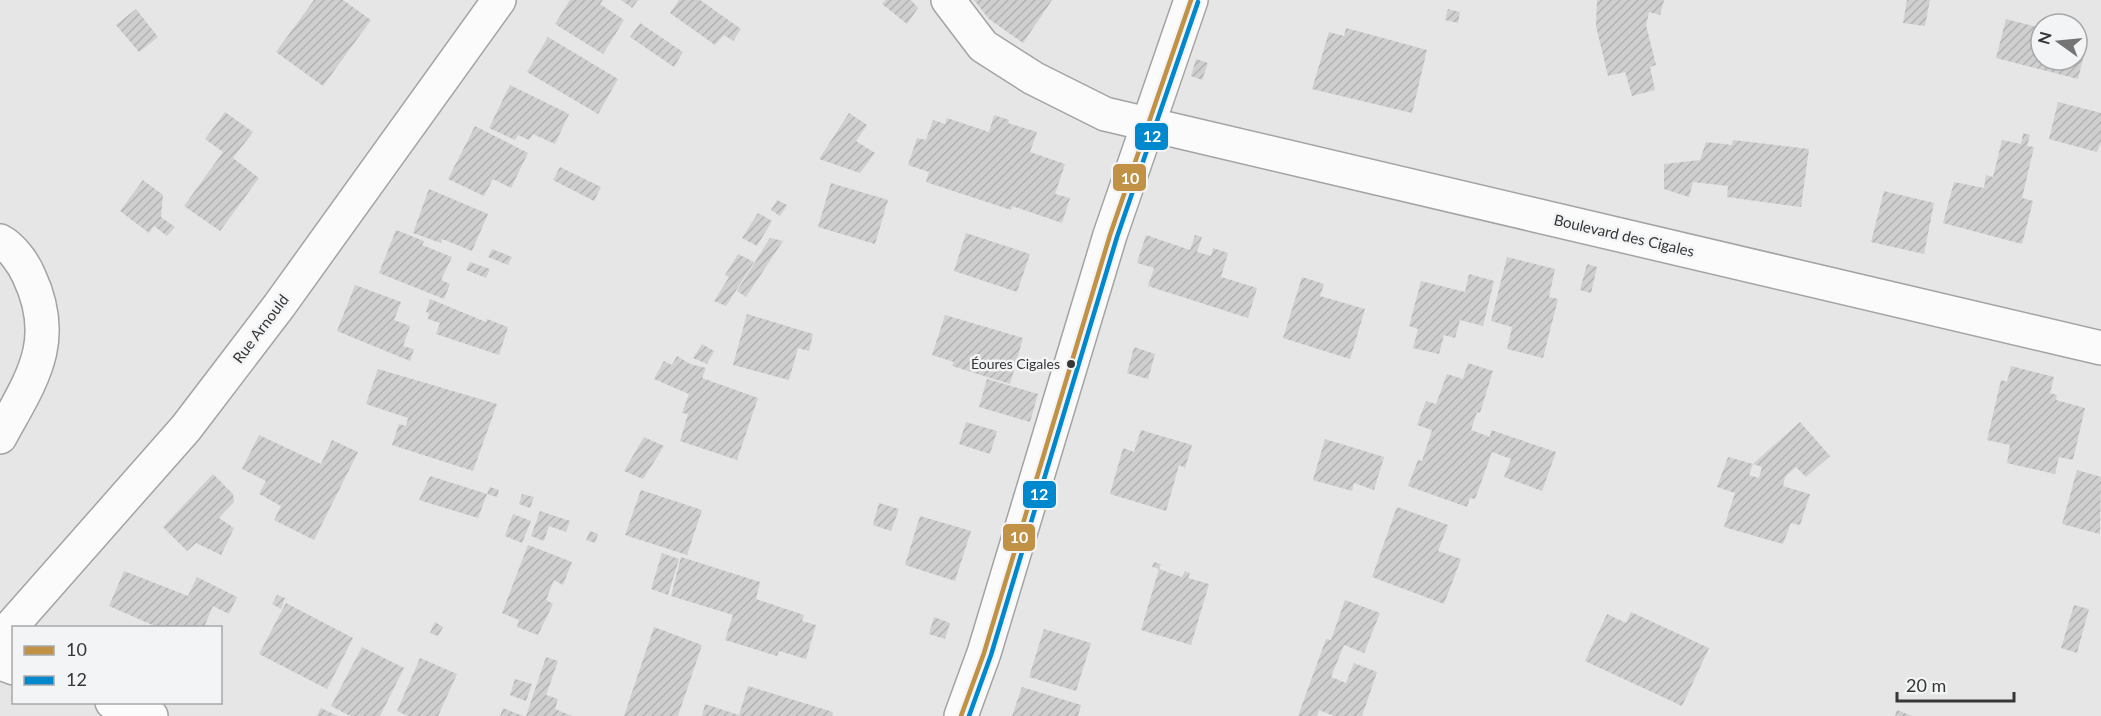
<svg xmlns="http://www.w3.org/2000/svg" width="2101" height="716" font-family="Lato,sans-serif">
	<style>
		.building { fill: url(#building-hatch) }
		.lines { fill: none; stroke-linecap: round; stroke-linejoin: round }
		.minor-casing { stroke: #a3a3a3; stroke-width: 36 }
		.minor { stroke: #fbfbfb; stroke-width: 33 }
		.bus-1-casing { stroke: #f3f4f5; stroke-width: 9 }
		.bus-2-casing { stroke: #f3f4f5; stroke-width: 9 }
		.bus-1 { stroke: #c19246; stroke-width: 4.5 }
		.bus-2 { stroke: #0088ce; stroke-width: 4.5 }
		.bus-dot { fill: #363637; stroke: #f3f4f5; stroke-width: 2 }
		.labels { text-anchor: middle; stroke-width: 5; stroke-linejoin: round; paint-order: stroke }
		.bus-label { font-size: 14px; fill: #363637; stroke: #f3f4f5; text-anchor: end }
		.street-label { font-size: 15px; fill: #363637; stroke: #f3f4f5 }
		.line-badge { stroke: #f3f4f5; stroke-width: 2 }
		.badge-label { font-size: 16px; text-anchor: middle; font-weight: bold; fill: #fff }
	</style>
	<defs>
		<pattern id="building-hatch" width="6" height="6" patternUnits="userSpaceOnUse" patternTransform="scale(1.5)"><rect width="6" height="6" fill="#cfcfcf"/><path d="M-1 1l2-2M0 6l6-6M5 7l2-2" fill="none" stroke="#b2b2b2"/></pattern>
	</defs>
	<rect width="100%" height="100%" fill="#e6e6e6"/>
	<path class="building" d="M 314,0 L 343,0 L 371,20 L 323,86 L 276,52 Z
		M 570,0 L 603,0 L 600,4 L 624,20 L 603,54 L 555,24 Z
		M 621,0 L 638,0 L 632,8 Z
		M 679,0 L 700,0 L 741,29 L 733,41 L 724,35 L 715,45 L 670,13 Z
		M 886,0 L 911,0 L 918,8 L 907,24 L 882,4 Z
		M 974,0 L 1052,0 L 1023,43 L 989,19 Z
		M 1597,0 L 1664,0 L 1660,15 L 1649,12 L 1646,25 L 1656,65 L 1650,67 L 1655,90 L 1632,96 L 1625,72 L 1608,76 L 1596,26 Z
		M 1907,0 L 1930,0 L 1925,26 L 1903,23 Z
		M 136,9 L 158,37 L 139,52 L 116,25 Z
		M 1448,9 L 1460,12 L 1458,23 L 1445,20 Z
		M 2006,19 L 2041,28 L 2041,60 L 2077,60 L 2077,37 L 2088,39 L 2078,79 L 1996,58 Z
		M 640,23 L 683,52 L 674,67 L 630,37 Z
		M 1346,28 L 1427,50 L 1412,113 L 1312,89 L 1329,32 L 1344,36 Z
		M 548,37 L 618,79 L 598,114 L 527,72 Z
		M 1196,59 L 1208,63 L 1202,80 L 1191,76 Z
		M 510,85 L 569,114 L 555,144 L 533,134 L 529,140 L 518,135 L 515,140 L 489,128 Z
		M 2058,102 L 2101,113 L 2101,142 L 2097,152 L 2049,139 Z
		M 225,112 L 253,132 L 233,158 L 259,178 L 220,231 L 184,206 L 223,152 L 205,139 Z
		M 849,113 L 867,125 L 856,141 L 875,153 L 860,173 L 819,159 Z
		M 994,115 L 1009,120 L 1008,123 L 1037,132 L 1030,152 L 1065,164 L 1055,194 L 1070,198 L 1062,223 L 1012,206 L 1011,210 L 926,182 L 929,172 L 908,165 L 917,138 L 926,140 L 933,120 L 945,124 L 947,118 L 989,132 Z
		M 475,126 L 528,153 L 511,188 L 493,179 L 484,196 L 448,179 Z
		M 2023,133 L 2030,135 L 2027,146 L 2034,147 L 2022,198 L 2033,201 L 2022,244 L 1943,223 L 1954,182 L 1984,188 L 1986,175 L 1993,177 L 2002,140 L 2021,144 Z
		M 1733,140 L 1809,149 L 1801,207 L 1727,197 L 1728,186 L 1693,182 L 1689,197 L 1664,189 L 1664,164 L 1700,160 L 1706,142 L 1732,145 Z
		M 560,167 L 601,187 L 594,201 L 553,180 Z
		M 143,180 L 163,195 L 161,217 L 175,227 L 167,236 L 154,226 L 149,233 L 120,211 Z
		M 831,183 L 888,200 L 875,244 L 818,227 Z
		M 429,189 L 488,214 L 472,251 L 442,239 L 441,243 L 413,233 Z
		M 1884,191 L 1934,203 L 1924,254 L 1871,242 Z
		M 777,200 L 787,205 L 780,216 L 771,210 Z
		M 758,213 L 772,221 L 757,246 L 742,238 Z
		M 396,230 L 424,241 L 422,245 L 452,257 L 441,280 L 450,284 L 444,299 L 379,273 Z
		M 966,233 L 1030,254 L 1017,292 L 954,271 Z
		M 1146,235 L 1190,250 L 1195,235 L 1202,237 L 1197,252 L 1211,256 L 1213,248 L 1228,253 L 1221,277 L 1257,288 L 1248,318 L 1148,286 L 1154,268 L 1137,263 Z
		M 770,238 L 783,241 L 746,297 L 737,291 Z
		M 492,249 L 512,257 L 508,265 L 488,257 Z
		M 738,254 L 754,262 L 726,306 L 714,301 L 729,277 L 725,275 Z
		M 1507,257 L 1555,269 L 1549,297 L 1558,299 L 1543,358 L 1507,349 L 1512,327 L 1491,321 Z
		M 470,262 L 490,269 L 486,278 L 466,270 Z
		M 1587,264 L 1597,267 L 1591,293 L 1580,290 Z
		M 1469,274 L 1494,281 L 1483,326 L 1460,320 L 1455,338 L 1444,335 L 1439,354 L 1413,348 L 1418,329 L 1409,326 L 1421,281 L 1465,292 Z
		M 1302,277 L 1324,284 L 1320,296 L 1365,309 L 1350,359 L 1283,338 Z
		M 355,285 L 401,302 L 394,320 L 410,326 L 403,346 L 414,349 L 410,361 L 337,331 Z
		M 430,299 L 486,322 L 487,319 L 508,327 L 499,355 L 436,334 L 440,323 L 428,319 L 429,313 L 426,312 Z
		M 747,314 L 813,334 L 809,351 L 798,348 L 789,380 L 733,365 Z
		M 945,315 L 1023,338 L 1010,384 L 952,366 L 954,362 L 932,355 Z
		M 702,344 L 714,351 L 707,364 L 693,358 Z
		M 1134,347 L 1155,354 L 1148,379 L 1127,373 Z
		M 677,356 L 690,364 L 706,368 L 702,378 L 758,398 L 737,460 L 680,441 L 688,414 L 682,413 L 689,394 L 654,379 L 664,361 L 672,365 Z
		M 1468,363 L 1493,371 L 1480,413 L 1477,412 L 1471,430 L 1490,437 L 1491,430 L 1556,452 L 1542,491 L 1504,477 L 1511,459 L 1492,452 L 1475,499 L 1470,498 L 1467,507 L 1408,486 L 1418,460 L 1422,461 L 1432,430 L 1417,425 L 1426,401 L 1436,404 L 1447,374 L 1463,379 Z
		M 2011,366 L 2054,377 L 2050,393 L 2057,395 L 2056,400 L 2085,408 L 2073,460 L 2059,457 L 2055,474 L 2007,463 L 2010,445 L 1987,440 L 2001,380 L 2007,382 Z
		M 378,369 L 497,404 L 473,471 L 392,445 L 399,424 L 406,426 L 408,418 L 366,404 Z
		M 987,379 L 1038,394 L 1030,422 L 979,407 Z
		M 966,422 L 997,431 L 990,454 L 959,444 Z
		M 1800,422 L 1830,456 L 1806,477 L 1796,467 L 1785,477 L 1783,486 L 1810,494 L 1800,525 L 1791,523 L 1783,544 L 1724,527 L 1735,493 L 1717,487 L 1728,457 L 1753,464 L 1749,475 L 1759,478 L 1762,467 L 1753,464 Z
		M 1141,430 L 1192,445 L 1185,468 L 1179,465 L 1166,511 L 1110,494 L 1123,448 L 1134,452 Z
		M 259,435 L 321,464 L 332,440 L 358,452 L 314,540 L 274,520 L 281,506 L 259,494 L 266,481 L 242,469 Z
		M 644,437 L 664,446 L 643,479 L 624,471 Z
		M 1325,439 L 1384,457 L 1374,490 L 1354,483 L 1352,491 L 1313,480 Z
		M 2077,470 L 2101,477 L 2100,534 L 2062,524 Z
		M 213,474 L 233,494 L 234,502 L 219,518 L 234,528 L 221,555 L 196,543 L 187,551 L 163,527 Z
		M 430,476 L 487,494 L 478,518 L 419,500 Z
		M 490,487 L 499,490 L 497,497 L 487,494 Z
		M 641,490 L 702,510 L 687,555 L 625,535 Z
		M 522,494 L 534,497 L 530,508 L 519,504 Z
		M 879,503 L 899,509 L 891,531 L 873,525 Z
		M 1397,507 L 1448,525 L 1438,551 L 1461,559 L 1444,604 L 1372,577 Z
		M 540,511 L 570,521 L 566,532 L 549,526 L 544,541 L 531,536 Z
		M 513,514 L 531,521 L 522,543 L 505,536 Z
		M 920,516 L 971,531 L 955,581 L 905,565 Z
		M 590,531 L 598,534 L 595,543 L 586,540 Z
		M 528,545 L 572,562 L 563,585 L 554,580 L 546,600 L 553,604 L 538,635 L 517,627 L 519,620 L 502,613 Z
		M 662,553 L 679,559 L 668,595 L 651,589 Z
		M 681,557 L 760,582 L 756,599 L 804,615 L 802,621 L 816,625 L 806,659 L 779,651 L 777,656 L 725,640 L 733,615 L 671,596 Z
		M 1154,562 L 1161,564 L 1159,569 L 1182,577 L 1185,571 L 1190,573 L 1188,578 L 1209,584 L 1191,645 L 1141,630 L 1159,569 L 1152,567 Z
		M 124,571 L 188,596 L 197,577 L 237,597 L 229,614 L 213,606 L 204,627 L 157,627 L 109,606 Z
		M 277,595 L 285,598 L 281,609 L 272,604 Z
		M 1345,600 L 1380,613 L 1364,653 L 1344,645 L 1331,677 L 1346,683 L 1354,663 L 1377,672 L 1362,716 L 1334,716 L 1319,710 L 1317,716 L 1298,716 L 1326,639 L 1331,640 Z
		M 286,603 L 353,638 L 327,689 L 259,654 Z
		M 2074,605 L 2089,609 L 2077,653 L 2061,648 Z
		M 1631,612 L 1709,648 L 1682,706 L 1585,661 L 1607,614 L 1626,623 Z
		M 934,617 L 950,623 L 945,639 L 929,634 Z
		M 435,622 L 443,627 L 438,636 L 430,633 Z
		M 654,627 L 702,645 L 678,716 L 624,716 Z
		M 1044,629 L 1091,643 L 1076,691 L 1029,677 Z
		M 362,647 L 404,668 L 380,716 L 350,716 L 331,706 Z
		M 546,657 L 558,661 L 546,695 L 558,699 L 555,709 L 572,716 L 526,716 Z
		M 420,658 L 457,674 L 438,716 L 408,716 L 397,711 Z
		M 515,679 L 532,684 L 526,701 L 510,695 Z
		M 748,686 L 833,712 L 832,716 L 702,716 L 705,704 L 739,715 Z
		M 1022,687 L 1081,705 L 1078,716 L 1012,716 Z
		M 321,708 L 338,716 L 317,716 Z
		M 503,708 L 523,716 L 500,716 Z
		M 1897,710 L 1912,716 L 1895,716 Z"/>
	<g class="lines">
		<g class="minor-casing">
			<path id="minor" d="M 948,0 L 983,46 L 1033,78 L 1105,114 L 2101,348
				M 0,241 C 12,247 24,264 29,276 C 60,342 31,380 0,437
				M 0,639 L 186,428 L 279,306 L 499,0
				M 0,663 L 14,668
				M 112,702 L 151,716
				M 961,716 L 984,653 L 1110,235 L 1191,0"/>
		</g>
		<use href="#minor" class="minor"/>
		<g class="bus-1-casing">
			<path id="bus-1" d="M 961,716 L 984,653 L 1110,235 L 1191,0"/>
		</g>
		<g class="bus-2-casing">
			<path id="bus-2" d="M 969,716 L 991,655 L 1117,237 L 1198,2"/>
		</g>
		<use href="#bus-1" class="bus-1"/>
		<use href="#bus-2" class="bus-2"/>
	</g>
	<circle class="bus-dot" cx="1071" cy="364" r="5"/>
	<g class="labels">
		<g class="bus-label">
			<text x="1060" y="369">Éoures Cigales</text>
		</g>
		<g class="street-label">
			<text transform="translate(1624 236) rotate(13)" y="5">Boulevard des Cigales</text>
			<text transform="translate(261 329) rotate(-53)" y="5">Rue Arnould</text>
		</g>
	</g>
	<g class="line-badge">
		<rect x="1134" y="122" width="35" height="29" rx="6" fill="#0088ce"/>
		<rect x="1112" y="163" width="35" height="29" rx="6" fill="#c19246"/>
		<rect x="1022" y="480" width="35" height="29" rx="6" fill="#0088ce"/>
		<rect x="1002" y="523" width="34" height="29" rx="6" fill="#c19246"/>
	</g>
	<g class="badge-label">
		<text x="1152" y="142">12</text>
		<text x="1130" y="184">10</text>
		<text x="1039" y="500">12</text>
		<text x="1019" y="543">10</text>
	</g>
	<rect x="12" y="626" width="210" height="78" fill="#f3f4f5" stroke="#a7a8a9" stroke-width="1.5"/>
	<rect x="24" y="646" width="30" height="9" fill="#c19246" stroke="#a7a8a9" stroke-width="1.5"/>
	<text x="66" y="656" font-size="18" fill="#363637">10</text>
	<rect x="24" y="676" width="30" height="9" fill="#0088ce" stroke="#a7a8a9" stroke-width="1.5"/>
	<text x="66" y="686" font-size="18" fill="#363637">12</text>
	<g transform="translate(2059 42) rotate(285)"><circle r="28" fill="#f3f4f5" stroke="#a7a8a9" stroke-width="1.5"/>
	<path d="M0-4.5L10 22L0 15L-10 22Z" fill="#747474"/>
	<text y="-9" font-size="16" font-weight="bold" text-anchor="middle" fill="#363637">N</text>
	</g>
	<path d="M1897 692v9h117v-9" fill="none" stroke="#363637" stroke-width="3"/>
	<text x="1906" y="692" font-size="18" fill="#363637" stroke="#f3f4f5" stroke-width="4.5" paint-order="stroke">20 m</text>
</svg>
